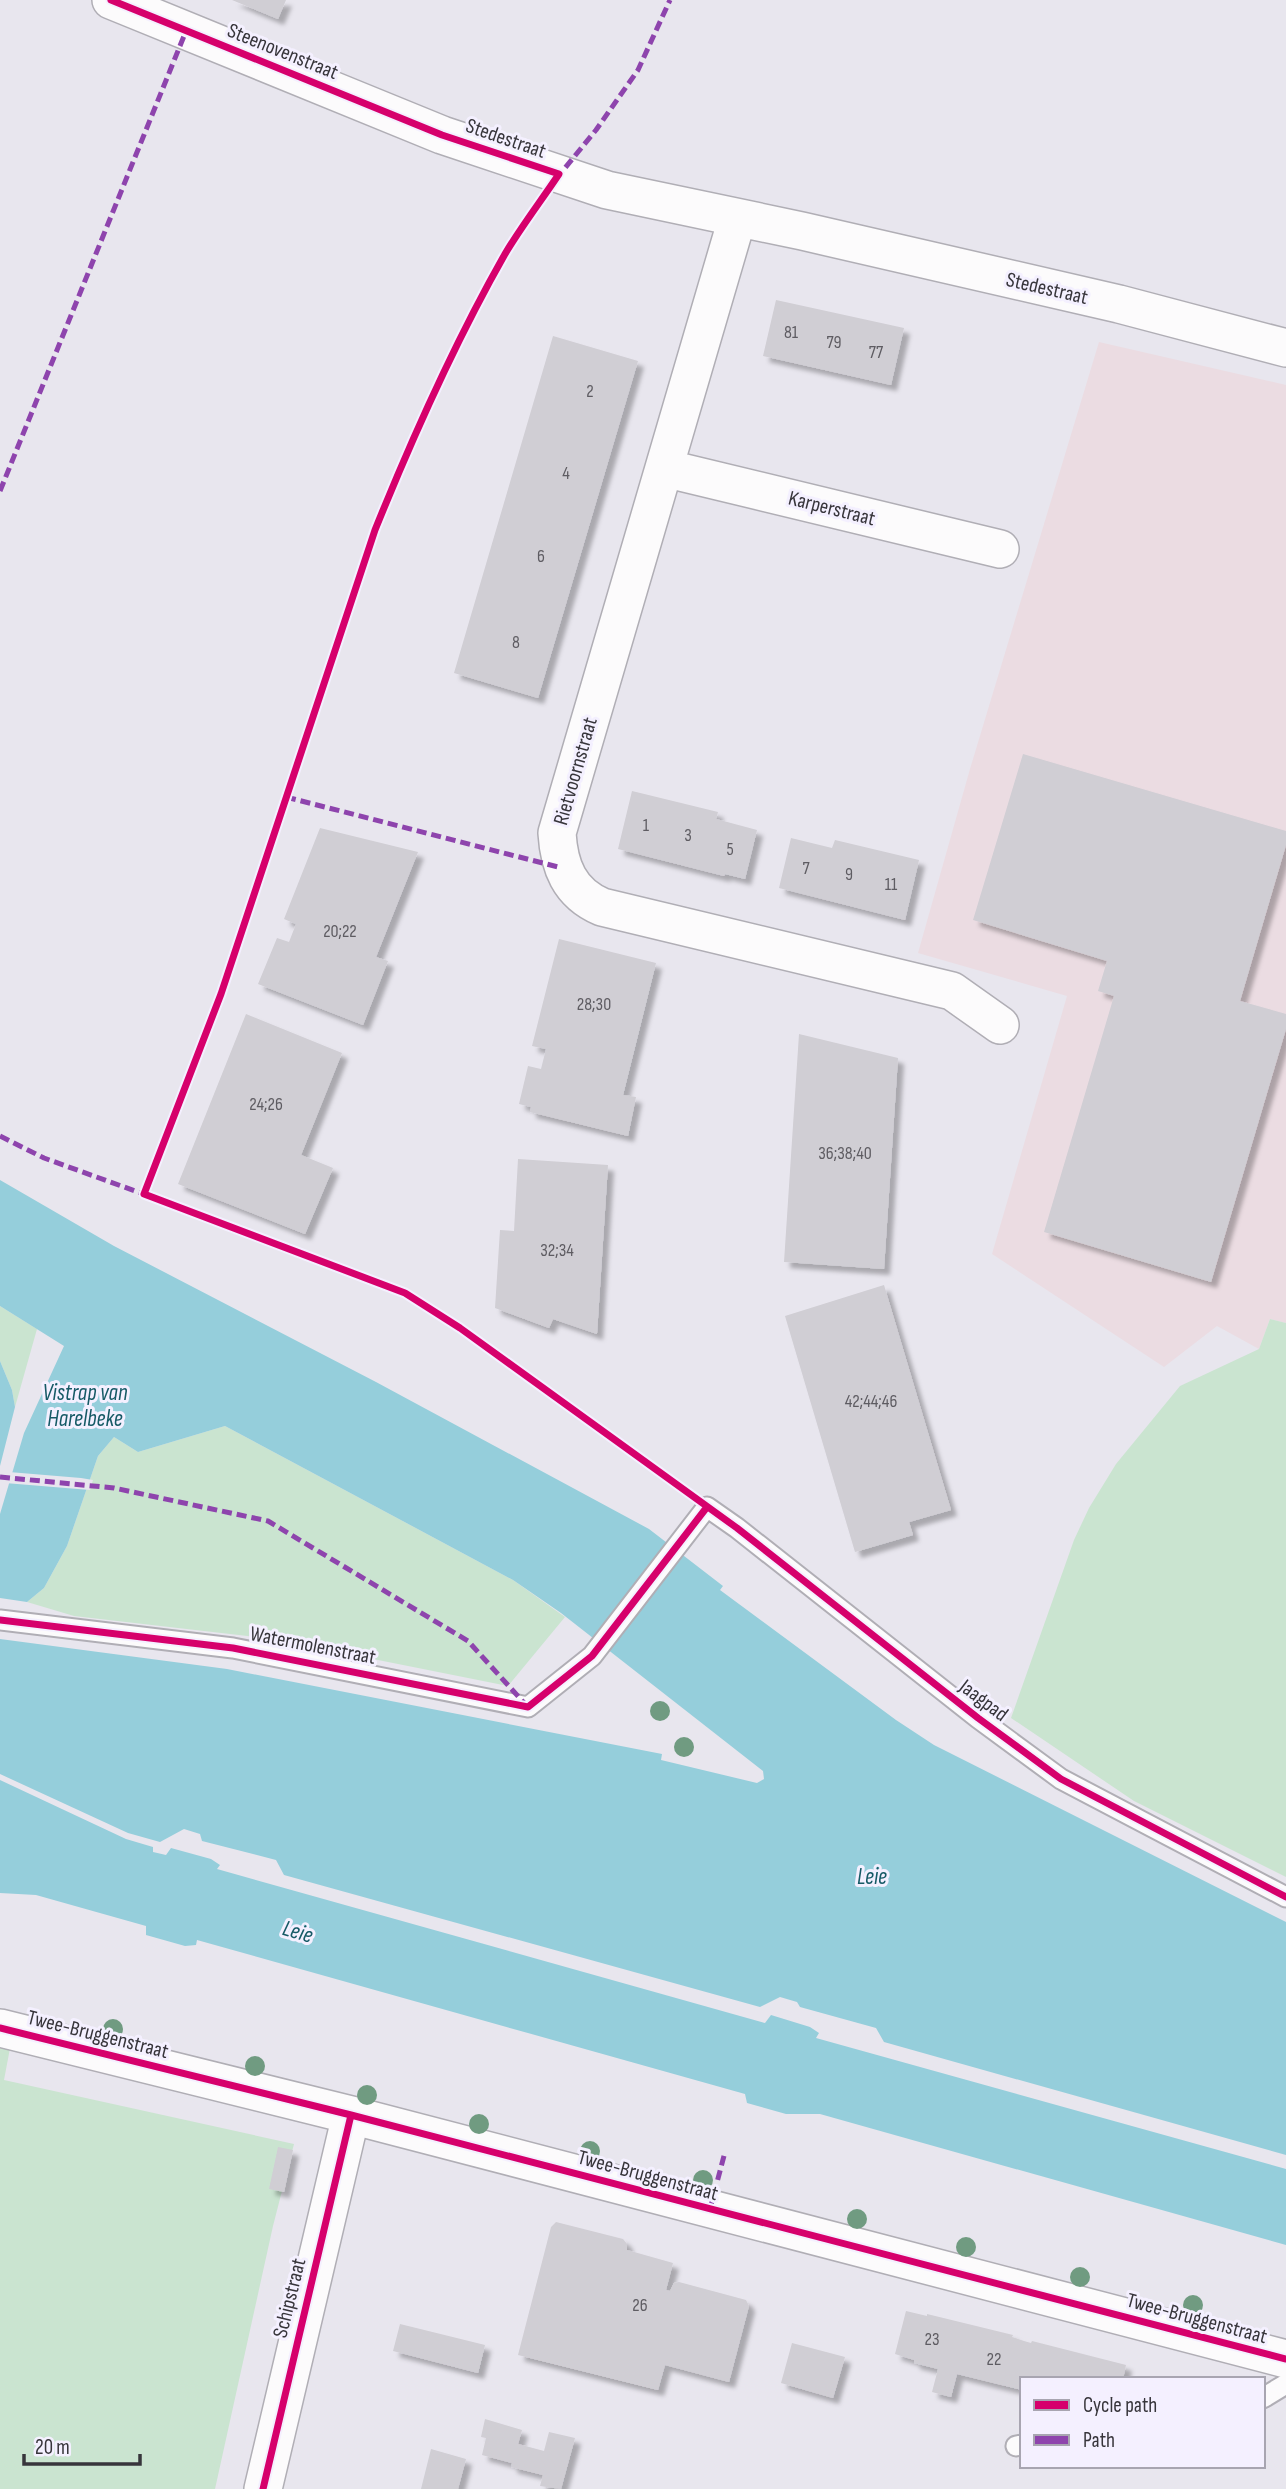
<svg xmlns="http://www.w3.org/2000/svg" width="1286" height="2489" font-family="'Sofia Sans Condensed',sans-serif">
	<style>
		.industrial { fill: #ebdce2 }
		.green { fill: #cae4d0 }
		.water { fill: #95cedb }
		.pier { fill: #e8e6ee }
		.building { fill: #d0ced4; filter: url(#shadow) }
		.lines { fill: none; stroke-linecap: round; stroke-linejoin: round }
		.lane-casing { stroke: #b0aeb5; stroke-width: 23 }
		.street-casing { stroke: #b0aeb5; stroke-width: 40 }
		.lane { stroke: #fcfbfc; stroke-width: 19 }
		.street { stroke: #fcfbfc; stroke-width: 37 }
		.quiet { stroke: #8e44ad; stroke-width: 5; stroke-dasharray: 10 5; stroke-linecap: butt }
		.cycleway-casing { stroke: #f4f0ff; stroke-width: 11 }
		.cycleway { stroke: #d6006c; stroke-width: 7 }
		.tree { fill: #709b81 }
		.labels { text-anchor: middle; stroke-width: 6; stroke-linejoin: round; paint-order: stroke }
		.number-label { font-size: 18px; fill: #5e5c62 }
		.street-label { font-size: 21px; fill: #37353b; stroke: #f4f0ff }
		.water-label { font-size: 23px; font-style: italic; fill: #165a66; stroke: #f4f0ff }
	</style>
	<defs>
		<filter id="shadow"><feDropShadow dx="6" dy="6" stdDeviation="2" flood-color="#0004"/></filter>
	</defs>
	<rect width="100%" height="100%" fill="#e8e6ee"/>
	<path class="industrial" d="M 1099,342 L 1286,385 L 1286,1323 L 1270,1319 L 1259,1349 L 1217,1326 L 1164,1367 L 992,1254 L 1067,996 L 918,953 L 970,769 Z"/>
	<path class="green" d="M 0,1306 L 37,1329 L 15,1407 L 12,1390 L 0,1361 Z
		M 1270,1319 L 1286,1323 L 1286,1877 L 1134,1801 L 1011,1718 L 1074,1540 L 1089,1508 L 1116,1464 L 1180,1386 L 1259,1349 Z
		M 225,1426 L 513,1580 L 565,1617 L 508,1686 L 273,1639 L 74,1616 L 27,1602 L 44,1588 L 67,1546 L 98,1456 L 114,1437 L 138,1452 Z
		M 0,2041 L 11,2043 L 4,2080 L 294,2144 L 273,2226 L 215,2489 L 0,2489 Z"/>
	<path class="water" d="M 0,1180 L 114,1246 L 376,1382 L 649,1529 L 723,1586 L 720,1590 L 896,1720 L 934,1745 L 1286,1922 L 1286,2155 L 884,2042 L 876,2028 L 800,2007 L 797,2002 L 780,1997 L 760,2007 L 284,1875 L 276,1860 L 202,1841 L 200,1834 L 184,1829 L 160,1842 L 128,1833 L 0,1774 L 0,1639 L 227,1669 L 662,1754 L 661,1760 L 757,1783 L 764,1779 L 763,1771 L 561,1613 L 513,1580 L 225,1426 L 138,1452 L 114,1437 L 98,1456 L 67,1546 L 44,1588 L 27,1602 L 0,1598 L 0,1514 L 24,1433 L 64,1346 L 0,1306 Z
		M 0,1361 L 12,1390 L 15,1407 L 0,1466 Z
		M 0,1780 L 126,1839 L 153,1847 L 153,1852 L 166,1855 L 171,1848 L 211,1859 L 220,1865 L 217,1869 L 765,2023 L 771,2015 L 810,2027 L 819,2033 L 816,2038 L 1286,2169 L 1286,2245 L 820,2114 L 786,2114 L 747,2103 L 745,2094 L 197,1940 L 196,1945 L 185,1946 L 146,1935 L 146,1926 L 36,1895 L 0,1893 Z"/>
	<path class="pier" d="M 9,1472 L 81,1478 L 93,1480 L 90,1490 L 5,1483 Z"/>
	<path class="building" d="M 232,0 L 286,0 L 278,19 Z
		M 776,300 L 904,328 L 891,385 L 763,356 Z
		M 553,336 L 638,361 L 538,698 L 454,673 Z
		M 1023,754 L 1286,831 L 1286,845 L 1240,1001 L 1286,1014 L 1286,1029 L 1211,1282 L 1044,1232 L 1114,996 L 1098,991 L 1107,961 L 973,920 Z
		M 632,791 L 718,812 L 716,819 L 757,830 L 745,879 L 725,874 L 724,876 L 618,849 Z
		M 320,828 L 418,852 L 376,957 L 388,961 L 363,1025 L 258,984 L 277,938 L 289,942 L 296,924 L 284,919 Z
		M 791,838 L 832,848 L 835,840 L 919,860 L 905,920 L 779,888 Z
		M 559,939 L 656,963 L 623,1095 L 636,1097 L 628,1136 L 530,1112 L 531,1107 L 519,1104 L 528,1066 L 541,1069 L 546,1049 L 532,1046 Z
		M 246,1014 L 342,1053 L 301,1155 L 333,1168 L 305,1234 L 178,1184 Z
		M 799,1034 L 898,1058 L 884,1269 L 784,1262 Z
		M 518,1159 L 608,1165 L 597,1334 L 553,1319 L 549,1328 L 495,1308 L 500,1230 L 514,1231 Z
		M 884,1285 L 951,1510 L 909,1522 L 913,1535 L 855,1552 L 785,1316 Z
		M 278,2147 L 293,2150 L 284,2192 L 269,2189 Z
		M 556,2222 L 623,2239 L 627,2244 L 627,2250 L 673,2263 L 666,2290 L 670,2291 L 674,2283 L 679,2282 L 746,2300 L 749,2306 L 729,2382 L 665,2365 L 658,2390 L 518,2355 L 551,2227 Z
		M 906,2311 L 927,2316 L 927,2314 L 1013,2335 L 1012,2337 L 1024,2341 L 1031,2343 L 1032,2341 L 1126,2365 L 1123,2379 L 1022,2379 L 1022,2390 L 957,2374 L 951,2397 L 932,2392 L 938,2369 L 914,2363 L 914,2360 L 895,2354 Z
		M 400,2324 L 485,2345 L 478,2373 L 393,2351 Z
		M 792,2343 L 845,2357 L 833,2398 L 781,2383 Z
		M 485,2419 L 522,2430 L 518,2444 L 544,2451 L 549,2432 L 575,2438 L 561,2489 L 540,2486 L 543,2475 L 511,2467 L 512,2463 L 482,2455 L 486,2438 L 481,2437 Z
		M 431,2449 L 466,2459 L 458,2489 L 421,2489 Z"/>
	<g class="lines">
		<g class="lane-casing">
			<path id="lane" d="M 0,1620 L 233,1648 L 528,1707 L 592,1656 L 707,1507 L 737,1528 L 978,1718 L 1061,1779 L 1286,1897
				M 1263,2398 L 1286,2384
				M 1016,2446 L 1022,2445"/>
		</g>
		<g class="street-casing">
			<path id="street" d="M 111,0 L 442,135 L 607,190 L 802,231 L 1119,304 L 1286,348
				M 737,219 L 557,833 C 559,866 569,893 602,907 L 952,991 L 1000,1025
				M 664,468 L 1000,549
				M 0,2028 L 351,2115 L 1286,2359
				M 263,2489 L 351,2115"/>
		</g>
		<use href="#lane" class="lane"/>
		<use href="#street" class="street"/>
		<path class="quiet" d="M 556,179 L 596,130 L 638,70 L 670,0
			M 0,491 L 186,31
			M 286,797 L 562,868
			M 0,1136 L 44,1158 L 149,1196
			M 0,1477 L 114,1488 L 268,1521 L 468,1641 L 526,1705
			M 710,2209 L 725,2152"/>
		<g class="cycleway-casing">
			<path id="cycleway" d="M 111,0 L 442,135 L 559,174 C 541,201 521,227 505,254 C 455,342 413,436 375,530 L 221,994 L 144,1194 L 405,1293 L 460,1328 L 737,1528 L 978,1718 L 1061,1779 L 1286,1897
				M 0,1620 L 233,1648 L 528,1707 L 592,1656 L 707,1507
				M 0,2028 L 351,2115 L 1286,2359
				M 263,2489 L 351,2115"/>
		</g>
		<use href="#cycleway" class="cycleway"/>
	</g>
	<g class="tree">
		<circle cx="660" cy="1711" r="10"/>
		<circle cx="684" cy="1747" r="10"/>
		<circle cx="113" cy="2029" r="10"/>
		<circle cx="255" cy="2066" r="10"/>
		<circle cx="367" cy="2095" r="10"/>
		<circle cx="479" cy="2124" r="10"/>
		<circle cx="590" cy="2151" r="10"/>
		<circle cx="703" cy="2180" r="10"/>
		<circle cx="857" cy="2219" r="10"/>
		<circle cx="966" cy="2247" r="10"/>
		<circle cx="1080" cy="2277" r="10"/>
		<circle cx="1193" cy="2305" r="10"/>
	</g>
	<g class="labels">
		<g class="number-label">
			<text x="791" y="338">81</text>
			<text x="834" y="348">79</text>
			<text x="876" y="358">77</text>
			<text x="590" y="397">2</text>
			<text x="566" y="479">4</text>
			<text x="541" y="562">6</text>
			<text x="516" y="648">8</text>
			<text x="646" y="831">1</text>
			<text x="688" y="841">3</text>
			<text x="730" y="855">5</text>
			<text x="806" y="874">7</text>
			<text x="849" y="880">9</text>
			<text x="891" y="890">11</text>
			<text x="340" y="937">20;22</text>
			<text x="594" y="1010">28;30</text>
			<text x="266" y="1110">24;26</text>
			<text x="845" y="1159">36;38;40</text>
			<text x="557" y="1256">32;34</text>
			<text x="871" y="1407">42;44;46</text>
			<text x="640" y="2311">26</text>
			<text x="932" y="2345">23</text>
			<text x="994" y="2365">22</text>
		</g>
		<g class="street-label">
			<text transform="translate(283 51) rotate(22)" y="7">Steenovenstraat</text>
			<text transform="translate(506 138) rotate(19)" y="7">Stedestraat</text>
			<text transform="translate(1047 288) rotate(13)" y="7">Stedestraat</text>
			<text transform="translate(832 508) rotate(14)" y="7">Karperstraat</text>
			<text transform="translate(575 771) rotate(-74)" y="7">Rietvoornstraat</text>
			<text transform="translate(313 1645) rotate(11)" y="7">Watermolenstraat</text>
			<text transform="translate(984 1700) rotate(37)" y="7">Jaagpad</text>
			<text transform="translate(98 2034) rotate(14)" y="7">Twee-Bruggenstraat</text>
			<text transform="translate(648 2175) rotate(15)" y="7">Twee-Bruggenstraat</text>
			<text transform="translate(289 2298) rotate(-76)" y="7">Schipstraat</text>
			<text transform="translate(1197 2318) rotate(15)" y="7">Twee-Bruggenstraat</text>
		</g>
		<g class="water-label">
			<text x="85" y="1400">Vistrap van<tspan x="85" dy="26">Harelbeke</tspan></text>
			<text x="872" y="1884">Leie</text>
			<text transform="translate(298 1931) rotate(16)" y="8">Leie</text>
		</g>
	</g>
	<rect x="1020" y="2377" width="245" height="91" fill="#f4f0ff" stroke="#a8a5b1" stroke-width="2"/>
	<rect x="1034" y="2400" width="35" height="10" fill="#d6006c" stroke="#a8a5b1" stroke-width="2"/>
	<text x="1083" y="2412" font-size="21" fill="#37353b">Cycle path</text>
	<rect x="1034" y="2435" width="35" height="10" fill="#8e44ad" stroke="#a8a5b1" stroke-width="2"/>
	<text x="1083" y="2447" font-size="21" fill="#37353b">Path</text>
	<path d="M24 2454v10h116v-10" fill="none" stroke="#37353b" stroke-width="3.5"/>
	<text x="35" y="2454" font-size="21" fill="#37353b" stroke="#f4f0ff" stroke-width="5" paint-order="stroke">20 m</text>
</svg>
